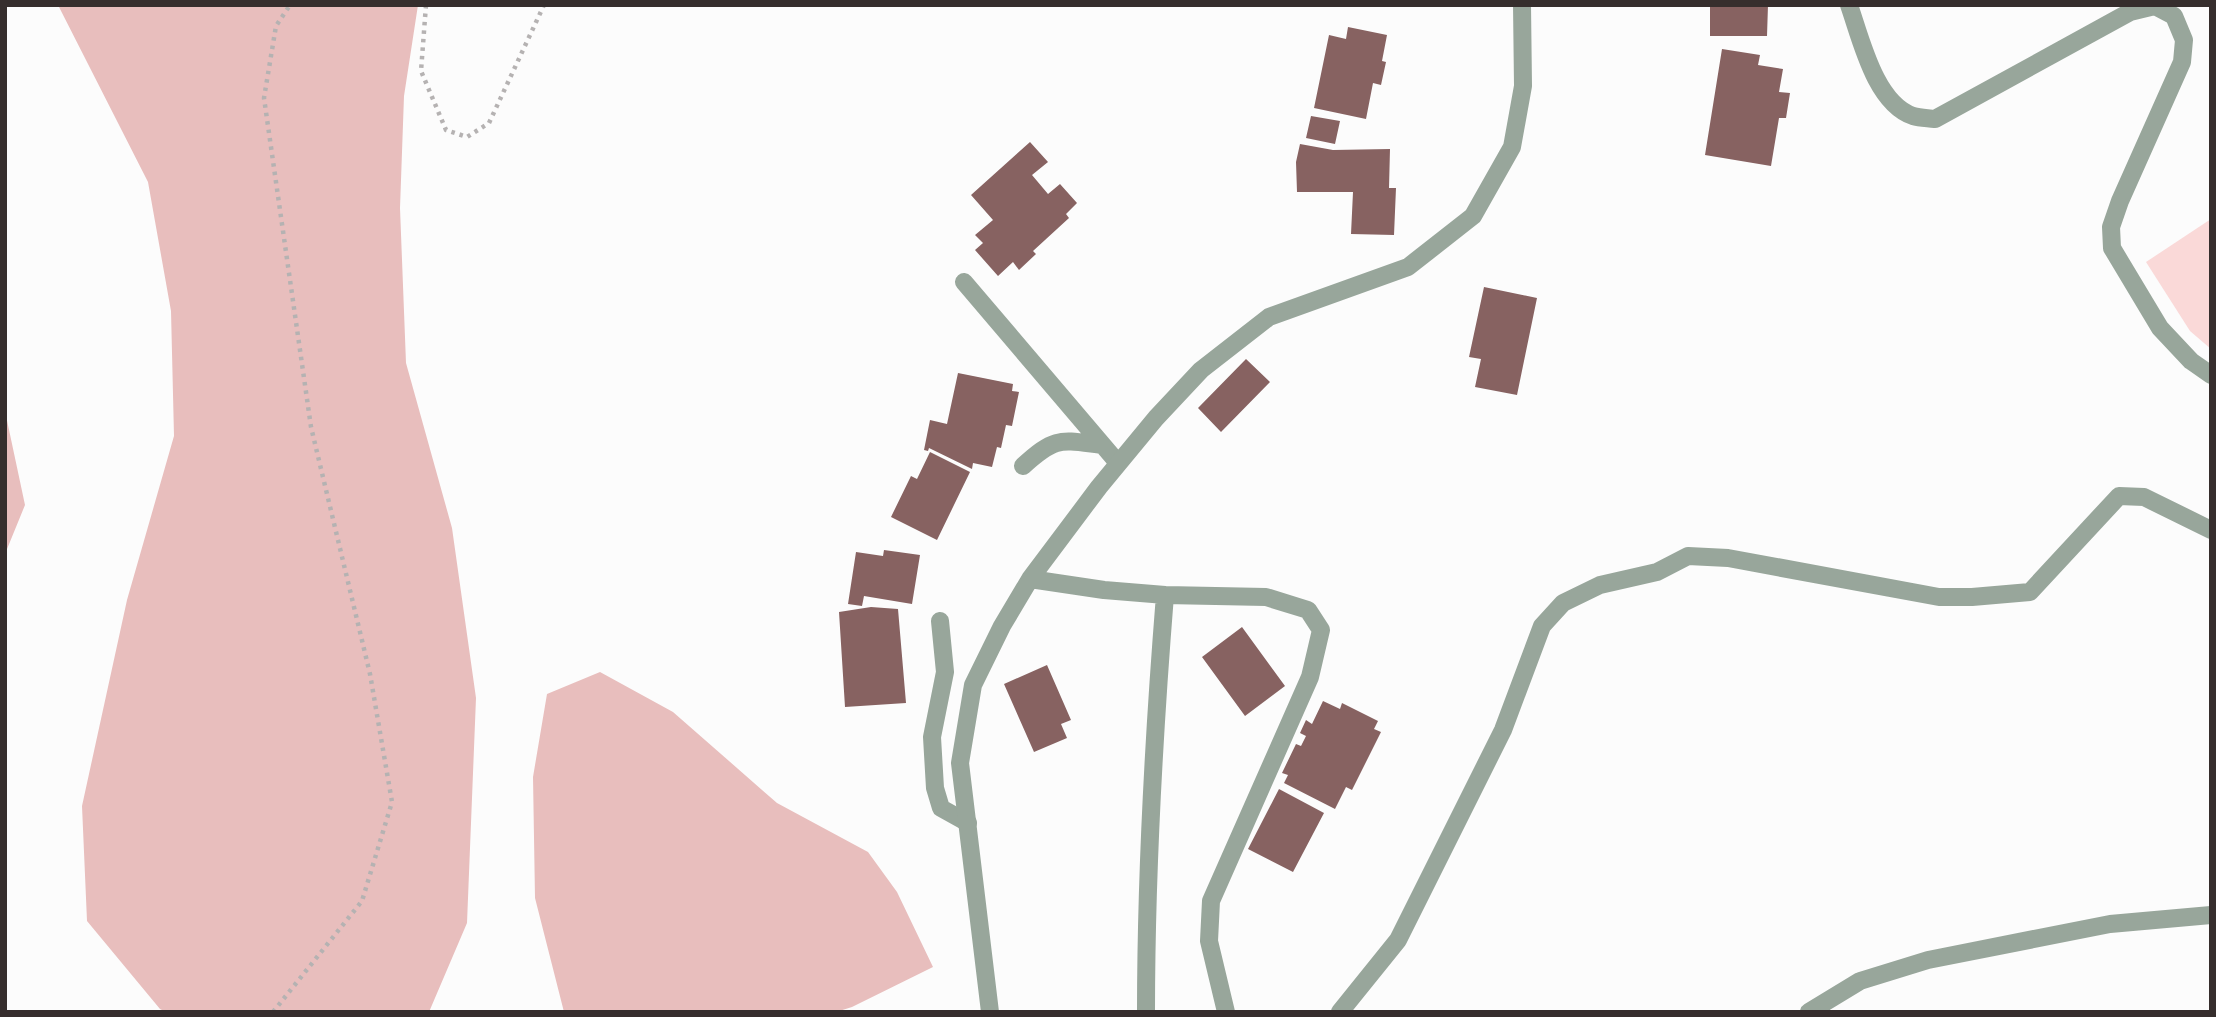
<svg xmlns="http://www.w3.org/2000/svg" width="2216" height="1017" font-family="'Nunito Sans',sans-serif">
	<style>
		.green { fill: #fad9d8 }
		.forest { fill: #e8bebd }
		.building { fill: #876261 }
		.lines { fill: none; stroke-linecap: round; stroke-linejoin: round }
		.path { stroke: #b5b2b2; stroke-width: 4.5; stroke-dasharray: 3.5 5; stroke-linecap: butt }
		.service { stroke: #98a69b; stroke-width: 18 }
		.minor { stroke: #98a69b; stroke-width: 18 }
	</style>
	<rect width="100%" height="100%" fill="#fcfcfc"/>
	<path class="green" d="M 2211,219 L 2211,349 L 2190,331 L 2146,262 Z"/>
	<path class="forest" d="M 58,5 L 418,5 L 404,96 L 400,208 L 406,363 L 452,528 L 476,698 L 467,923 L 429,1012 L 166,1012 L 160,1009 L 87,921 L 82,806 L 127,600 L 174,436 L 171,311 L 148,182 Z
		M 5,411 L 25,505 L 5,554 Z
		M 600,672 L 673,712 L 777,803 L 868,852 L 897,892 L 933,967 L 852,1007 L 836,1012 L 564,1012 L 535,898 L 533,777 L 547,694 Z"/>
	<path class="building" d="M 1710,5 L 1768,5 L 1767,36 L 1710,36 Z
		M 1348,27 L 1387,35 L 1382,61 L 1386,62 L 1381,85 L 1373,83 L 1366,119 L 1314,108 L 1329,35 L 1346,39 Z
		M 1722,49 L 1760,55 L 1758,65 L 1783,69 L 1779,92 L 1790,93 L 1786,118 L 1779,118 L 1771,166 L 1705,155 Z
		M 1311,116 L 1340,121 L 1335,144 L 1306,138 Z
		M 1030,142 L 1048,162 L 1032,175 L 1048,194 L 1060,184 L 1077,203 L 1066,214 L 1069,218 L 1033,251 L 1036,254 L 1019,270 L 1013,262 L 998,276 L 975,250 L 983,243 L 975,235 L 993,220 L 971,195 Z
		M 1300,144 L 1333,150 L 1390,149 L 1389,188 L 1396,188 L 1394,235 L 1351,234 L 1353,192 L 1297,192 L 1296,162 Z
		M 1484,287 L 1537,298 L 1517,395 L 1475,387 L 1481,359 L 1469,357 Z
		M 1246,359 L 1270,382 L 1221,432 L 1198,408 Z
		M 958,373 L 1013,384 L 1012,391 L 1019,392 L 1012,426 L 1006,425 L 1001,448 L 997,447 L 992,467 L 973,463 L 972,469 L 929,448 L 928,451 L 924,450 L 930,420 L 947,424 Z
		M 930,452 L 970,472 L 937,540 L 891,517 L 911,476 L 917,479 Z
		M 884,550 L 920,555 L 912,604 L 864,596 L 862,606 L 848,604 L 856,552 L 883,556 Z
		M 871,607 L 898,609 L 906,703 L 845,707 L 839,612 Z
		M 1242,627 L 1285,686 L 1245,716 L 1202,657 Z
		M 1047,665 L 1071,720 L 1061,724 L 1067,738 L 1034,752 L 1004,684 Z
		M 1323,701 L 1340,709 L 1342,703 L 1378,721 L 1374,729 L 1381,732 L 1352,790 L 1346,787 L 1335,809 L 1284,783 L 1288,775 L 1282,773 L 1296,744 L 1301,746 L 1306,736 L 1300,733 L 1306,720 L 1312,724 Z
		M 1279,789 L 1324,813 L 1293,872 L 1248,849 Z"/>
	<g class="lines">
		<path class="path" d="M 426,5 L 421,71 L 446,130 L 467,137 L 489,123 L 544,5
			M 273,1012 L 362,901 L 392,802 L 370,674 L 311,427 L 264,98 L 276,26 L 290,5"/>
		<path class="service" d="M 1849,5 C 1861,39 1875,103 1913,116 C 1920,118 1928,118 1935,119 L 2130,12 L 2155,6 L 2174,16 L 2184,40 L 2182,62 L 2120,201 L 2111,227 L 2112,248 L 2160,328 L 2191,361 L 2211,375
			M 964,282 L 1118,463
			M 1023,466 C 1056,436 1060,440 1102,445
			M 940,621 L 945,672 L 932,737 L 935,788 L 941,808 L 968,823
			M 1340,1012 L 1398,940 L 1503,730 L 1542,626 L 1563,603 L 1600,585 L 1657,572 L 1688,556 L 1728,558 L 1939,597 L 1972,597 L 2030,592 L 2119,496 L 2144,497 L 2211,530"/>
		<path class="minor" d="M 1030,579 L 1104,590 L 1165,595 C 1154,733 1146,872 1146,1012
			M 1165,595 L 1266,597 L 1308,610 L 1321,630 L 1310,677 L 1211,901 L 1209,941 L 1226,1012
			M 990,1012 L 960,763 L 973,685 L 1002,626 L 1030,579 L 1099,487 L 1156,418 L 1201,370 L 1269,317 L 1408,267 L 1473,216 L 1512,147 L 1523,86 L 1522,5
			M 1809,1012 L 1860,981 L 1928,960 L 2110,924 L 2211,915"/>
	</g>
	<rect width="2216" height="1017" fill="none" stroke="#362e2d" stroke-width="14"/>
</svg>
